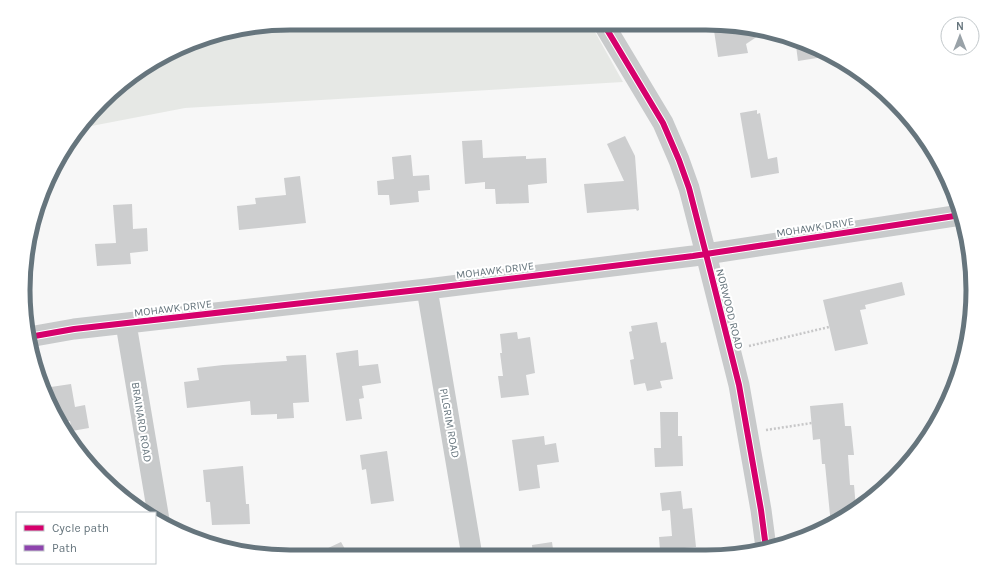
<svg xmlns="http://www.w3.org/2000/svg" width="996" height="580" font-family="Karla,sans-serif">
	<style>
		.green { fill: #e6e8e5 }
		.building { fill: #cdcecf }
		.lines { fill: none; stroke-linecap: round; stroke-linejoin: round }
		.path { stroke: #c7c7c8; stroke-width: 2.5; stroke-dasharray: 2 2; stroke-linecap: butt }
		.minor { stroke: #c8cacb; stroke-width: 21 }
		.quiet { stroke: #8e44ad; stroke-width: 5; stroke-dasharray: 10 5; stroke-linecap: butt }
		.cycleway-casing { stroke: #fff; stroke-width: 8 }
		.cycleway { stroke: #d6006c; stroke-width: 6 }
		.labels { text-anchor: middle; stroke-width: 4; stroke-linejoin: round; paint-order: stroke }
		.street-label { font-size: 11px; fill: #66757d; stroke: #fff }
		.rim { fill: none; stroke: #66757d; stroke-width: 5 }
	</style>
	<rect width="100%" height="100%" fill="#f7f7f7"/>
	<path class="green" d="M 290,23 L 590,23 L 623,82 L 185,108 L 81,128 L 128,78 L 204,37 Z"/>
	<path class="building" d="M 713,24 L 724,24 L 764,32 L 746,44 L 748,53 L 718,57 Z
		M 795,38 L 808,45 L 830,56 L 798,61 Z
		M 757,110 L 757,114 L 760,113 L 768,159 L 777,157 L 779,173 L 751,178 L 740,113 Z
		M 625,136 L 635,156 L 639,210 L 637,211 L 636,209 L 587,213 L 584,184 L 624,181 L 607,144 Z
		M 482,140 L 483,158 L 526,156 L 526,159 L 546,158 L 547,183 L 528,185 L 529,203 L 496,204 L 495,189 L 485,189 L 485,182 L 465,184 L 462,141 Z
		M 411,155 L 413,176 L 429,175 L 430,190 L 418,191 L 419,202 L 390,205 L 389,195 L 378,195 L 377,181 L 394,179 L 392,157 Z
		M 300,176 L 306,223 L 239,230 L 237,206 L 256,204 L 255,198 L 286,195 L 284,178 Z
		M 132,204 L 133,229 L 147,228 L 148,251 L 130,253 L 131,264 L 97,266 L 95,244 L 116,243 L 113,205 Z
		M 902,282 L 905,295 L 865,305 L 866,309 L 860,310 L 868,344 L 835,351 L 823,300 Z
		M 657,322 L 661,343 L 666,342 L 673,379 L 660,381 L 662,388 L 647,391 L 645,383 L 634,385 L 630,360 L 634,359 L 629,332 L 632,331 L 631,326 Z
		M 517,332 L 518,339 L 530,337 L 535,373 L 526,375 L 529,395 L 501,398 L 498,376 L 503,376 L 500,353 L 502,353 L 500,334 Z
		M 358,350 L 359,366 L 378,364 L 381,383 L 362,386 L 364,398 L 359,399 L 362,419 L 346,421 L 336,353 Z
		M 306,355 L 309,402 L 293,403 L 294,418 L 277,419 L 277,414 L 251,415 L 250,401 L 187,408 L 184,382 L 199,380 L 197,368 L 223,365 L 287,361 L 286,356 Z
		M 71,384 L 75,407 L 85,405 L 89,428 L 72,431 L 70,421 L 62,422 L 44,388 Z
		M 843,403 L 845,426 L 851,426 L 854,455 L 848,455 L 850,485 L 854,485 L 856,508 L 840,521 L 831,525 L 825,464 L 822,464 L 820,439 L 813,440 L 810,406 Z
		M 660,412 L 678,412 L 678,436 L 682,436 L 683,466 L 655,467 L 654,448 L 661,448 Z
		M 544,436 L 545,445 L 556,443 L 559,462 L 537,465 L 540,488 L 519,491 L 512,440 Z
		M 387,451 L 394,501 L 371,504 L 366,469 L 362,470 L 360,455 Z
		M 243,466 L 246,504 L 249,504 L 250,524 L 212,525 L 210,502 L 206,502 L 203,470 Z
		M 681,491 L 683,509 L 692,508 L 696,547 L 660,550 L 659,537 L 672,536 L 670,510 L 662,511 L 660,493 Z
		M 341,542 L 349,556 L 311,556 Z
		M 552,542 L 554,556 L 533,556 L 532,545 Z"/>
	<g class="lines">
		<path class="path" d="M 749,346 L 829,327
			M 766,430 L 812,423"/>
		<path class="minor" d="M 603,23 L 663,123 L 679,160 L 689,188 L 706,254 L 739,385 L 761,510 L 766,548
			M 427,289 L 472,556
			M 126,324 L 159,520
			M 29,337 L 74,329 L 427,289 L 693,256 L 961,215"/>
		<path class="quiet" d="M 482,23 L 525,26 L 548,23"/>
		<g class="cycleway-casing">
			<path id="cycleway" d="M 603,23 L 663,123 L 679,160 L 689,188 L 706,254 L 739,385 L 761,510 L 766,548
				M 29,337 L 74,329 L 427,289 L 693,256 L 961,215"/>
		</g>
		<use href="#cycleway" class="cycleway"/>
	</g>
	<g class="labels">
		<g class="street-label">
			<text transform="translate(815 227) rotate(-9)" y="4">MOHAWK DRIVE</text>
			<text transform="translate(495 270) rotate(-7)" y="4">MOHAWK DRIVE</text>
			<text transform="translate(173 308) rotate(-7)" y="4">MOHAWK DRIVE</text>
			<text transform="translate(730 309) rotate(76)" y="4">NORWOOD ROAD</text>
			<text transform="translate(142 422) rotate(81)" y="4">BRAINARD ROAD</text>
			<text transform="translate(450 423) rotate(80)" y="4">PILGRIM ROAD</text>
		</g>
	</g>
	<path d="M0 0H996V580H0ZM290 30H706A260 260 0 0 1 966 290V290A260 260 0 0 1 706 550H290A260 260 0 0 1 30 290V290A260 260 0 0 1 290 30Z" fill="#fff" fill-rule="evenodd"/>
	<path class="rim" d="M290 30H706A260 260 0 0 1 966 290V290A260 260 0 0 1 706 550H290A260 260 0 0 1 30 290V290A260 260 0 0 1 290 30Z"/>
	<rect x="16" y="512" width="140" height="52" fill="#ffffff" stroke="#c2c8cb"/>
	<rect x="24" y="525" width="20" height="6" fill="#d6006c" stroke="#c2c8cb"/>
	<text x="52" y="532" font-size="12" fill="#66757d">Cycle path</text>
	<rect x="24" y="545" width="20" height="6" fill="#8e44ad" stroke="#c2c8cb"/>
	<text x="52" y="552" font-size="12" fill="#66757d">Path</text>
	<g transform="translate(960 36)"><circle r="19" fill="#ffffff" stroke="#c2c8cb"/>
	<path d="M0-3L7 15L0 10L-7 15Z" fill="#99a2a8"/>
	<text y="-6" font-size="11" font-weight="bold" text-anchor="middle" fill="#66757d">N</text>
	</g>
</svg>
